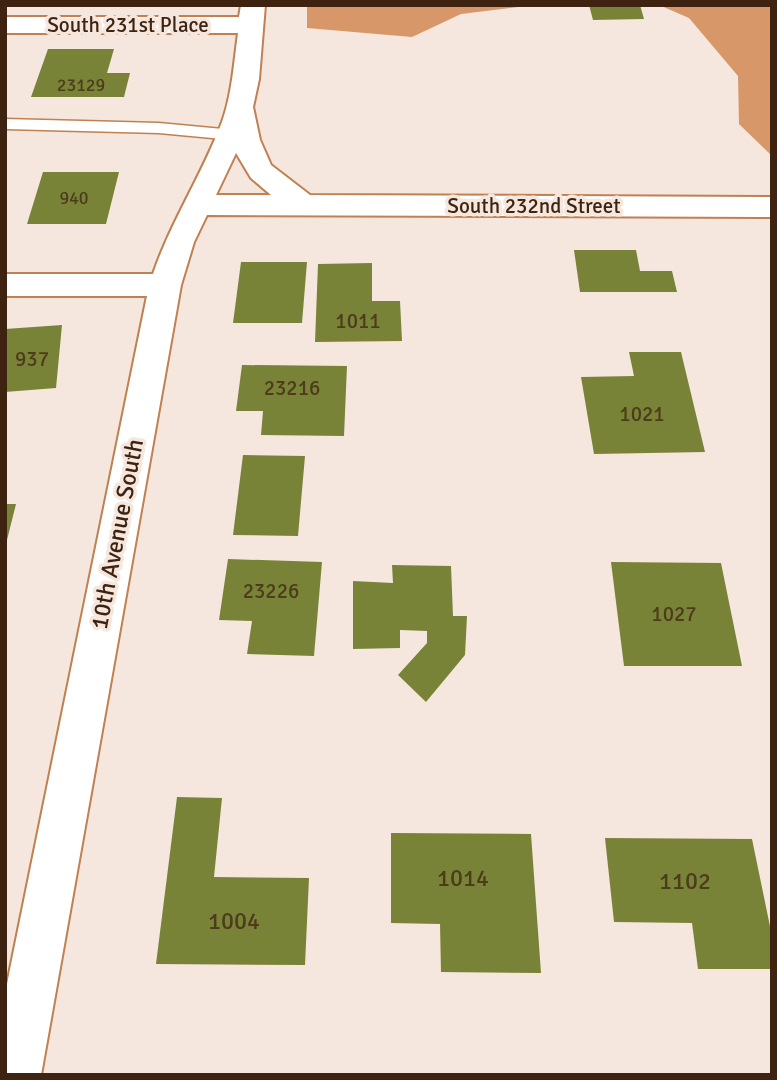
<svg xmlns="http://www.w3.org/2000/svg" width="777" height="1080" font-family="Signika,sans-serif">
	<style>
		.forest { fill: #d89768 }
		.building { fill: #798338 }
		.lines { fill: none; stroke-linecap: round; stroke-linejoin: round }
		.lane-casing { stroke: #c08051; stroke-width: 3 }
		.street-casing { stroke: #c08051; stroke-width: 4 }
		.lane { fill: #fff; fill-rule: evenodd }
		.street { fill: #fff; fill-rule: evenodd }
		.labels { text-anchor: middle; stroke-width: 7; stroke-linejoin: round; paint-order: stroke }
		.far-number-label { font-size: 18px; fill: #4d3c1a }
		.far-street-label { font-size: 21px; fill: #3e2410; stroke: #f5e7de }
		.number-label { font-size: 21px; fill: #4d3c1a }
		.street-label { font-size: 24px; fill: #3e2410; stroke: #f5e7de }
		.near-number-label { font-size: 24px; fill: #4d3c1a }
	</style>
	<rect width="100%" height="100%" fill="#f5e7de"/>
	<path class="forest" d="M 307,5 L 534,5 L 461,14 L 412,37 L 307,28 Z
		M 659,5 L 772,5 L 772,156 L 739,124 L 738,76 L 689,18 Z"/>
	<path class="building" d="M 589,5 L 640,5 L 644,19 L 593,20 Z
		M 48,49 L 114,49 L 107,73 L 130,73 L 124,97 L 31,97 Z
		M 43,172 L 119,172 L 106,224 L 27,224 Z
		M 574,250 L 636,250 L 640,271 L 672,271 L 677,292 L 580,292 Z
		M 241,262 L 307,262 L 302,323 L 233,323 Z
		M 372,263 L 372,301 L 400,301 L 402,341 L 315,342 L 318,264 Z
		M 62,325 L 56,388 L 5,392 L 5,329 Z
		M 629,352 L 681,352 L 705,452 L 594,454 L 581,377 L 634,376 Z
		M 242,365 L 347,366 L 344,436 L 261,435 L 263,411 L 236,411 Z
		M 243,455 L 305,456 L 298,536 L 233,535 Z
		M 5,504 L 16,504 L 6,544 L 5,543 Z
		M 228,559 L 322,562 L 314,656 L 247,654 L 252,621 L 219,620 Z
		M 611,562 L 721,563 L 742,666 L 624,666 Z
		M 392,565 L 451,566 L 453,616 L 467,616 L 465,655 L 426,702 L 398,675 L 427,643 L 427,631 L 400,630 L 400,648 L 353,649 L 353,581 L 393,583 Z
		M 177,797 L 222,798 L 214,877 L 309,878 L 305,965 L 156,964 Z
		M 391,833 L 531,834 L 541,973 L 441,972 L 440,924 L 391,923 Z
		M 605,838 L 752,839 L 772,936 L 772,969 L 698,969 L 692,923 L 614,922 Z"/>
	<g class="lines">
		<g class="lane-casing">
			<path id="lane" d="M 5,119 L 159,123 L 244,131 L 252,136 L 244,141 L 159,133 L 5,129 Z"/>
		</g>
		<g class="street-casing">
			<path id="street" d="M 241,5 L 265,5 L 259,79 L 253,107 L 260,140 L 271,165 L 310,195 L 772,197 L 772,217 L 207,215 L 194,242 L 181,285 L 41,1075 L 5,1075 L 5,994 L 147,296 L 5,296 L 5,274 L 153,274 C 171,221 202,175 222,122 C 232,94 234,62 238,33 L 5,33 L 5,17 L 239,17 ZM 236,153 L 251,178 L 271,195 L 216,195 Z"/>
		</g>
		<use href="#lane" class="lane"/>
		<use href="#street" class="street"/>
	</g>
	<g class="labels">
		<g class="far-number-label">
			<text x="81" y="91">23129</text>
			<text x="74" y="204">940</text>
		</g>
		<g class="far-street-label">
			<text x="128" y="32">South 231st Place</text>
			<text x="534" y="213">South 232nd Street</text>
		</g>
		<g class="number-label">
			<text x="358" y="328">1011</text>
			<text x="32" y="366">937</text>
			<text x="292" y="395">23216</text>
			<text x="642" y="421">1021</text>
			<text x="271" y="598">23226</text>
			<text x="674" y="621">1027</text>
		</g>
		<g class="street-label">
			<text transform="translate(117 534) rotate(-79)" y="8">10th Avenue South</text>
		</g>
		<g class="near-number-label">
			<text x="463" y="886">1014</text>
			<text x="685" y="889">1102</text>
			<text x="234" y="929">1004</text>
		</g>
	</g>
	<rect width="777" height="1080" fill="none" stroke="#3e2410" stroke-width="14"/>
</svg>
